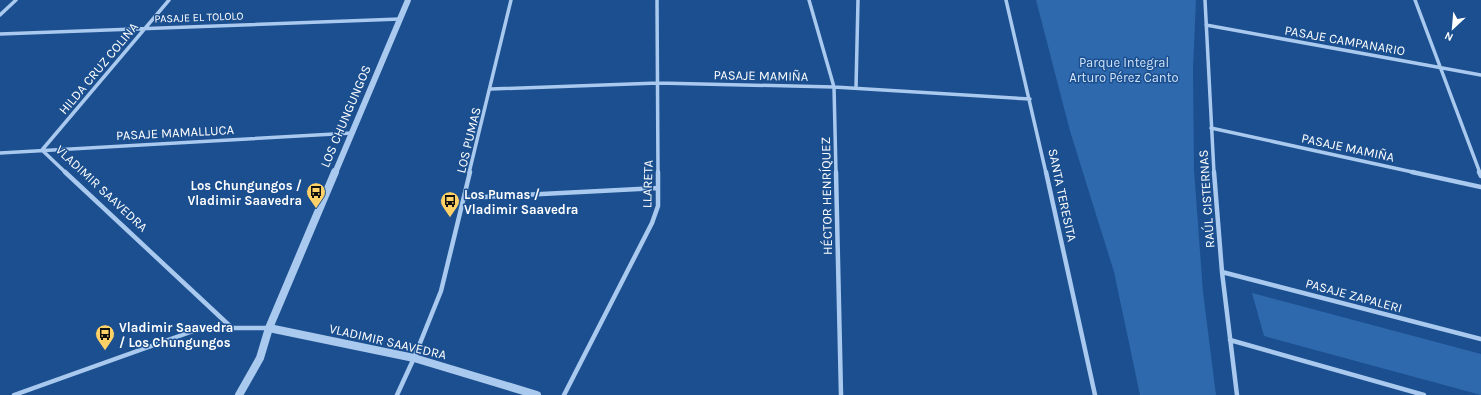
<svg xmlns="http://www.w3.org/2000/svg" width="1481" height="395" font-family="Karla,sans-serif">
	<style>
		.green { fill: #2e69ad }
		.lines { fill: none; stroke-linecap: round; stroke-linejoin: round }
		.minor-far1 { stroke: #a9c9ee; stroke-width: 3.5 }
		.minor { stroke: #a9c9ee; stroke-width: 4.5 }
		.tertiary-far1 { stroke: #a9c9ee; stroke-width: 6 }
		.tertiary { stroke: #a9c9ee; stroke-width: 8 }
		.labels { text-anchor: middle; stroke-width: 3; stroke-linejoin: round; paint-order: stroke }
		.far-street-label { font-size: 11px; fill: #fff; stroke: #1b4f8f }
		.street-label { font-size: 13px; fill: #fff; stroke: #1b4f8f }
		.park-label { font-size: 13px; fill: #cfe3fa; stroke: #1b4f8f }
		.poi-label { font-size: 13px; font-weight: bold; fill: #fff; stroke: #1b4f8f; text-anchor: start }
	</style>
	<rect width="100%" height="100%" fill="#1b4f8f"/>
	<path class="green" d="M 1036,0 L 1196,0 L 1193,69 L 1194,170 L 1203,292 L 1216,395 L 1140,395 L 1114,272 L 1070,131 Z
		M 1252,293 L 1481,354 L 1481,395 L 1264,336 Z"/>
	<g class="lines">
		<path class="minor-far1" d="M 657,0 L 658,173
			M 809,0 L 834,87 L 836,173
			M 1006,0 L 1046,173
			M 1205,0 L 1214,173
			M 1415,0 L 1480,173
			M 0,15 L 16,0
			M 1206,25 L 1481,75
			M 0,34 L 400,19
			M 856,88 L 858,0
			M 491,89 L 658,83 L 834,87 L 1030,99
			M 1211,128 L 1417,173
			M 42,150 L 66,173
			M 42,150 L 169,0
			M 0,153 L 352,133
			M 469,173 L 511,0"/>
		<path class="minor" d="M 65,172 L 231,327
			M 836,172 L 841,395
			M 1046,172 L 1095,395
			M 1214,172 L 1222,272 L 1237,395
			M 1412,172 L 1481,187
			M 1479,172 L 1481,176
			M 464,198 L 658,188
			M 1222,272 L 1481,339
			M 1230,340 L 1424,395
			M 14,395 L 196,330 L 209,328 L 269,328
			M 397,395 L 414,358 L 441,291 L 470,172
			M 564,395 L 652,223 L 658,206 L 658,172"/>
		<path class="tertiary-far1" d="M 335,173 L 408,0"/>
		<path class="tertiary" d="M 269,328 L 414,358 L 537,395
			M 239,395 L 260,358 L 269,328 L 335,172"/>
	</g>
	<defs>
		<g id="bus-pin" transform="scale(1)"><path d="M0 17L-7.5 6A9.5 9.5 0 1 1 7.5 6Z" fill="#ffd166" stroke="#1b4f8f"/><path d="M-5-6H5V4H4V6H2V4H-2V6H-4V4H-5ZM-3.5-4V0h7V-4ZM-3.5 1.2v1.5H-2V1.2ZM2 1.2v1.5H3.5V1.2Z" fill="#111"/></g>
	</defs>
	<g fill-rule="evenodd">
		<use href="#bus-pin" x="316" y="192"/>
		<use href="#bus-pin" x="450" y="201"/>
		<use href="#bus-pin" x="105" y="334"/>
	</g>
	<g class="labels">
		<g class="far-street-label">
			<text transform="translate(199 17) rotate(-2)" y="4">PASAJE EL TOLOLO</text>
		</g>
		<g class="street-label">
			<text transform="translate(1345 40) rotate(10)" y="5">PASAJE CAMPANARIO</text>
			<text transform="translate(98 68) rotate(-50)" y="5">HILDA CRUZ COLINA</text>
			<text transform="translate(761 75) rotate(1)" y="5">PASAJE MAMIÑA</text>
			<text transform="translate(345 116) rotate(-67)" y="5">LOS CHUNGUNGOS</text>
			<text transform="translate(175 132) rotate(-3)" y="5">PASAJE MAMALLUCA</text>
			<text transform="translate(468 140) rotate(-76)" y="5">LOS PUMAS</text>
			<text transform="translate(1348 147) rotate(12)" y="5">PASAJE MAMIÑA</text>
			<text transform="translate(647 184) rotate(-88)" y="5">LLARETA</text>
			<text transform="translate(102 188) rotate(43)" y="5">VLADIMIR SAAVEDRA</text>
			<text transform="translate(1063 195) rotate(78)" y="5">SANTA TERESITA</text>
			<text transform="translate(826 196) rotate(-91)" y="5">HÉCTOR HENRÍQUEZ</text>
			<text transform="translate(1206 199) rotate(-94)" y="5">RAÚL CISTERNAS</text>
			<text transform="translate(1354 295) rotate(15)" y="5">PASAJE ZAPALERI</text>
			<text transform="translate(388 341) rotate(13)" y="5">VLADIMIR SAAVEDRA</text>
		</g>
		<g class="park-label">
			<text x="1124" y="67">Parque Integral<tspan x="1124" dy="15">Arturo Pérez Canto</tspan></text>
		</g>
		<g class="poi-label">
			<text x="302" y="190" text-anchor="end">Los Chungungos /<tspan x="302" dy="15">Vladimir Saavedra</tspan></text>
			<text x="464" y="199">Los Pumas /<tspan x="464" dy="15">Vladimir Saavedra</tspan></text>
			<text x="119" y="332">Vladimir Saavedra<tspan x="119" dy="15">/ Los Chungungos</tspan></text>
		</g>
	</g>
	<g transform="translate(1453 28) rotate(206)" stroke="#1b4f8f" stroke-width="3" paint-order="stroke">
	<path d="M0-3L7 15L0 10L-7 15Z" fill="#ffffff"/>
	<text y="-6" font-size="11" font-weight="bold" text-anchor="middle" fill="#ffffff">N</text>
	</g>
</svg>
